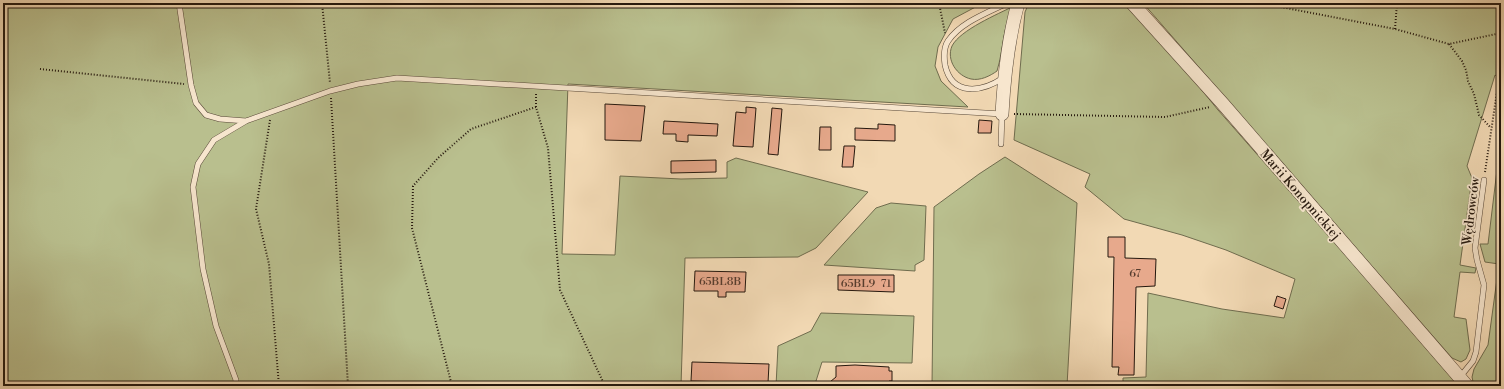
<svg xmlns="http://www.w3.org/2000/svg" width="1504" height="389" font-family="'Libre Bodoni',serif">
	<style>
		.green { fill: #b9bf8e; stroke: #6f6c4e }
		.building { fill: #e7a98c; stroke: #25180e }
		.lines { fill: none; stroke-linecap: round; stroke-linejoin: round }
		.service-casing { stroke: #584838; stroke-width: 6 }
		.tertiary-casing { stroke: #584838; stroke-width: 14 }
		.path { stroke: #25180e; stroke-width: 2; stroke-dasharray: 1 2; stroke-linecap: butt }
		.service { stroke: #f7e6ce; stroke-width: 5 }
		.tertiary { stroke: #f7e6ce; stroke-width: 13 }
		.labels { text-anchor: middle; stroke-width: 3.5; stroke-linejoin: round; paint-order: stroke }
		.number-label { font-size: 11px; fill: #563c2e }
		.street-label { font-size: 13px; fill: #25180e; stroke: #f7e6ce }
	</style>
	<rect width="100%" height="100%" fill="#f2d9b4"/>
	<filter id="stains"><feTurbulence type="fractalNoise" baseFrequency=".005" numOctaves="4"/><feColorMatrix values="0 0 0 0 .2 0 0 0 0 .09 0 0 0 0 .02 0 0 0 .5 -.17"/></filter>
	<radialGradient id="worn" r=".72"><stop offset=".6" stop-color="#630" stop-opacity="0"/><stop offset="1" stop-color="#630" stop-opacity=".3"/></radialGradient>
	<path class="green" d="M 3,3 L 983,3 L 953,19 L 938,47 L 935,66 L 941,81 L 968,107 L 568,84 L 562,254 L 615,255 L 620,176 L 681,179 L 727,178 L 727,162 L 736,158 L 868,192 L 816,248 L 798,257 L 685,258 L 681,386 L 3,386 Z
		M 1029,3 L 1122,3 L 1125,5 L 1166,46 L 1218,110 L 1461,386 L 1123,386 L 1123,378 L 1146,377 L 1148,293 L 1222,309 L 1284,318 L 1295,279 L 1226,250 L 1182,235 L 1124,219 L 1085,187 L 1090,174 L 1014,140 L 1025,12 Z
		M 1143,3 L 1501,3 L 1501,80 L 1495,75 L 1467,166 L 1472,178 L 1460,265 L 1476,268 L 1475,273 L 1460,272 L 1454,317 L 1466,319 L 1470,350 L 1466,359 L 1461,362 L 1452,358 Z
		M 1014,6 C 1002,28 1004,48 997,71 C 990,76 980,81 971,79 C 957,76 946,60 952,46 C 960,30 998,14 1014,6 Z
		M 1501,137 L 1501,386 L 1474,386 L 1472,377 L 1474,369 L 1488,345 L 1499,264 L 1485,262 L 1480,244 L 1488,244 Z
		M 1005,157 L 1077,203 L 1067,386 L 932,386 L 934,207 L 979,174 Z
		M 891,203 L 926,206 L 924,260 L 915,265 L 915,271 L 824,265 L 876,208 Z
		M 821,313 L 914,316 L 912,363 L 822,362 L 816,381 L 809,386 L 776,386 L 778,346 L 811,331 Z"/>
	<path class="building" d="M 605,104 L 645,106 L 641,141 L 605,140 Z
		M 746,107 L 756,108 L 753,147 L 733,146 L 736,112 L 746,113 Z
		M 772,108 L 782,109 L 778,155 L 768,154 Z
		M 979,120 L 992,121 L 991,133 L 978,133 Z
		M 664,121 L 718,124 L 717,136 L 688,135 L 688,142 L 676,141 L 676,134 L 663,134 Z
		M 878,124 L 895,125 L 895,141 L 855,140 L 855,128 L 878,129 Z
		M 820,127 L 831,127 L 831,150 L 819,150 Z
		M 844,146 L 855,146 L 853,167 L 842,167 Z
		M 716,160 L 716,172 L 671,173 L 671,161 Z
		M 1108,237 L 1125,237 L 1125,258 L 1156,259 L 1155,286 L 1136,287 L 1134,375 L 1118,375 L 1119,367 L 1112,367 L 1114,257 L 1108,257 Z
		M 695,271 L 746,272 L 745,292 L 726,292 L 726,297 L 718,297 L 718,291 L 694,291 Z
		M 838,275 L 894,275 L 894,292 L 838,290 Z
		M 1277,296 L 1286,299 L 1283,309 L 1274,306 Z
		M 692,362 L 769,364 L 768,383 L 691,381 Z
		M 855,365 L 889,367 L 889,371 L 892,371 L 892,381 L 889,381 L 889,386 L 825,386 L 836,377 L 836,366 Z"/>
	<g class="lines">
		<g class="service-casing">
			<path id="service" d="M 179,3 L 191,85 L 196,103 L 206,115 L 220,119 L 246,121 L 330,91 L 358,84 L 397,78 L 1002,114 L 1001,144
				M 1003,78 C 982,92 952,97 945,65 C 944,58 944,47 948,41 C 961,22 987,13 1007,3
				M 1460,377 L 1473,361 L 1476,352 L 1484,285 L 1477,260 L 1475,248 L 1484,180
				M 235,386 L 236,380 L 216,326 L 203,269 L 193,187 L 198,164 L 214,140 L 246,121"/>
		</g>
		<g class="tertiary-casing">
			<path id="tertiary" d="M 1132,3 L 1223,104 L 1467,386
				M 1002,114 C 1004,77 1008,40 1018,3"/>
		</g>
		<path class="path" d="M 322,3 L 330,83
			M 939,3 L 945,33
			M 1260,3 L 1395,29 L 1449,44 L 1501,33
			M 1395,29 L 1397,3
			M 1449,44 L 1462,61 L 1466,70 L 1468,81 L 1474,94 L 1479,115 L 1491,128
			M 40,69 L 184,84
			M 536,94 L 536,107 L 548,148 L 560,290 L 605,386
			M 331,98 L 348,386
			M 1014,114 L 1165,117 L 1210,107
			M 270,120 L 256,209 L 269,264 L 279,386
			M 1485,172 L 1501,65
			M 1175,382 L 1177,386
			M 452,386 L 412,228 L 413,186 L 438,158 L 471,129 L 536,107"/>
		<use href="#service" class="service"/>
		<use href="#tertiary" class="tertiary"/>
	</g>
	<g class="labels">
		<g class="number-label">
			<text x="1135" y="277">67</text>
			<text x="720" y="285">65BL8B</text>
			<text x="858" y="287">65BL9</text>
			<text x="886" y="287">71</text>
		</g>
		<g class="street-label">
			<text transform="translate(1301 194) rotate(49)" y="5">Marii Konopnickiej</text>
			<text transform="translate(1470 211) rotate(-83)" y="5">Wędrowców</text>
		</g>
	</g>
	<rect width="1504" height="389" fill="none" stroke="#f2d9b4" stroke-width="16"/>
	<rect x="4" y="4" width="1496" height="381" fill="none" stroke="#25180e" stroke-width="2"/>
	<rect x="8" y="8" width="1488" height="373" fill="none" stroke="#25180e"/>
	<rect width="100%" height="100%" filter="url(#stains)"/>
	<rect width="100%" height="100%" fill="url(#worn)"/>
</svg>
